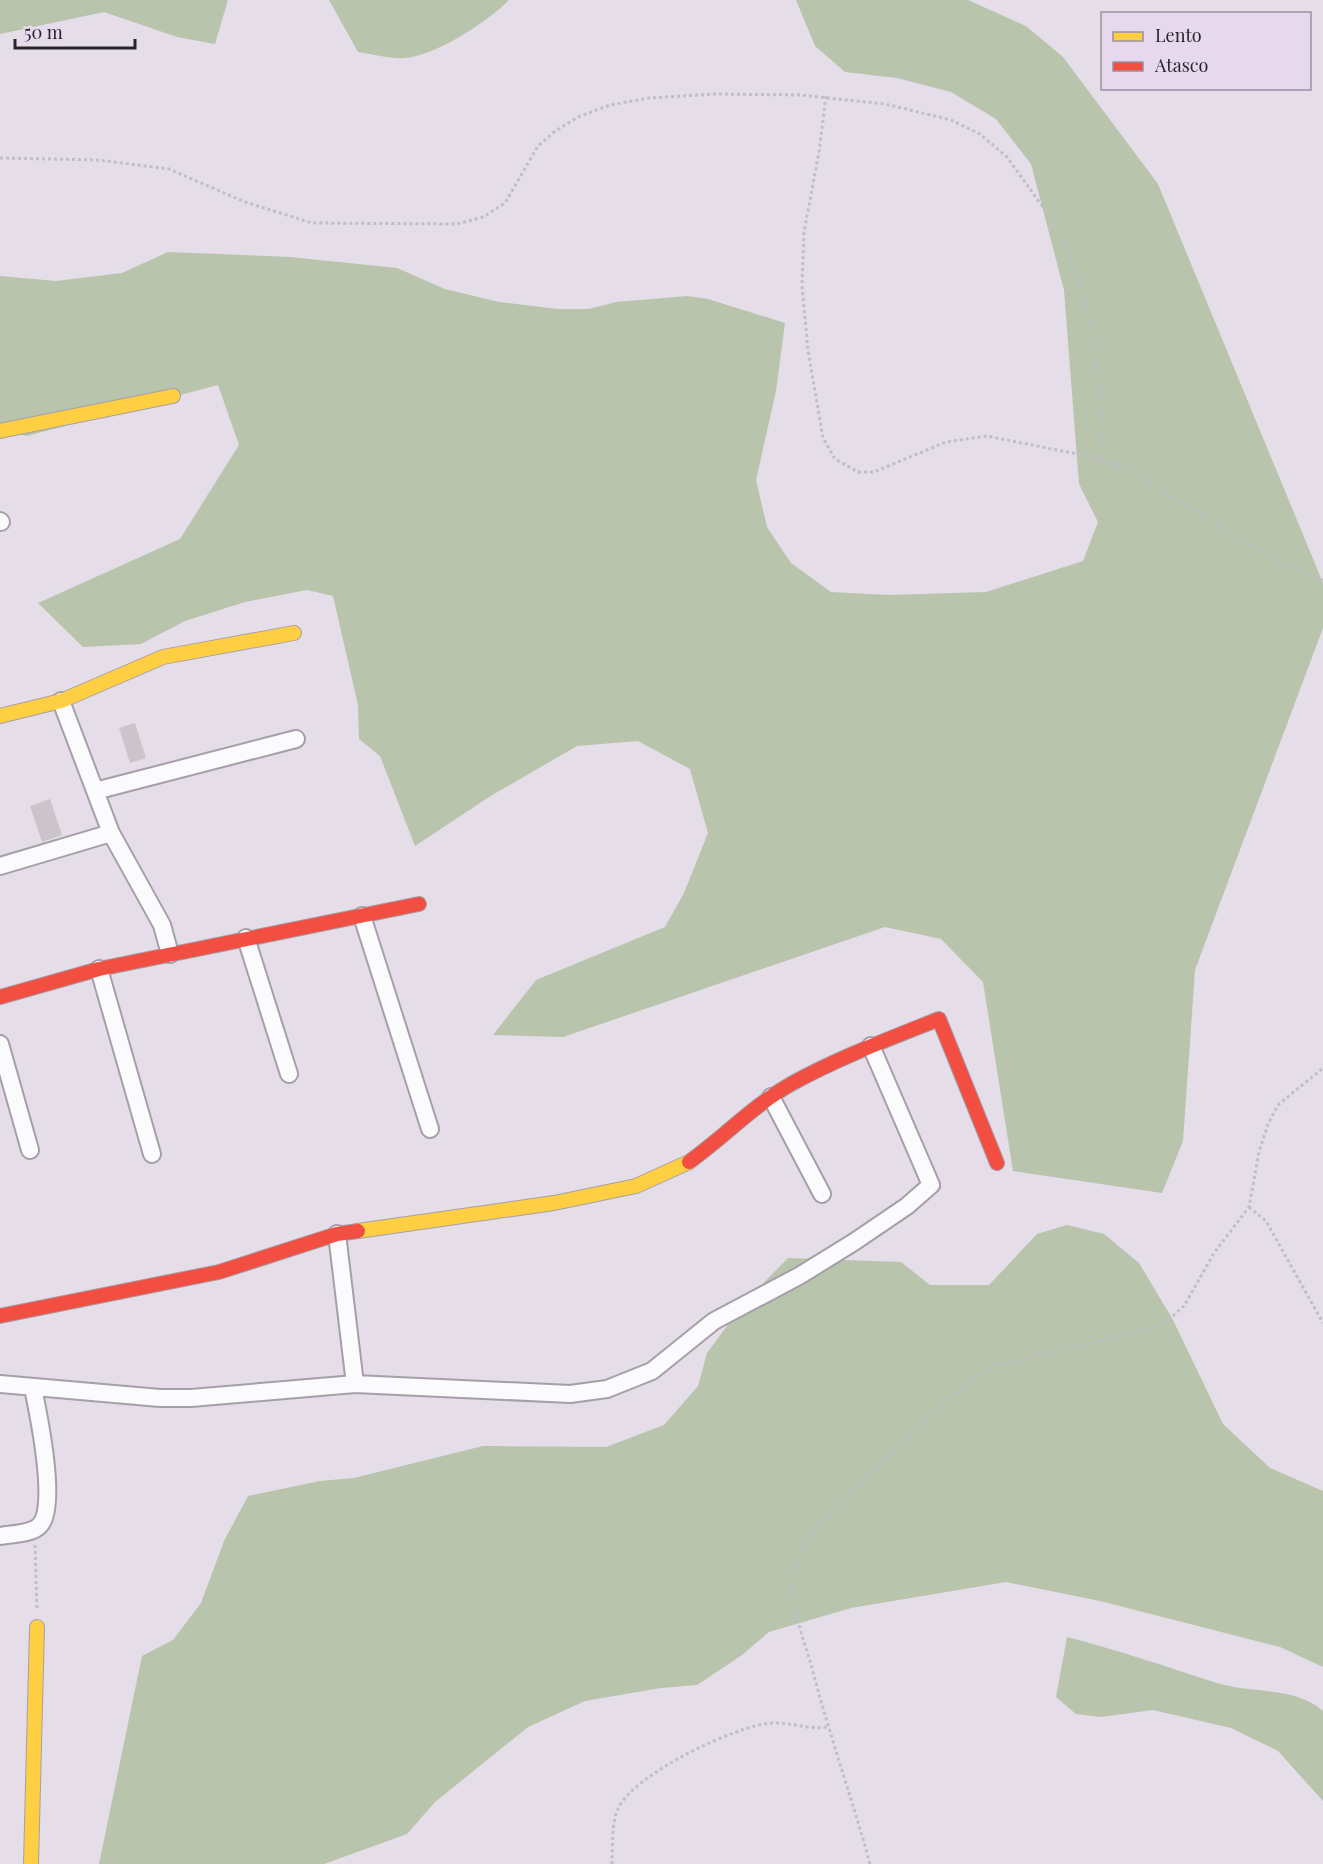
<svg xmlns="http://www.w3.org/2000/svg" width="1323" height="1864" font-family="'Playfair Display',serif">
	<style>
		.forest { fill: #b8c4ac }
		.building { fill: #ccc4cb }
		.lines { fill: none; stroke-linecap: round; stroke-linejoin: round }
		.street-casing { stroke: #a59fa8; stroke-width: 20 }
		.slow-casing { stroke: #a59fa8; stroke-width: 16 }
		.jam-casing { stroke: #a59fa8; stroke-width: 16 }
		.path { stroke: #c2bfc4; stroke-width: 3; stroke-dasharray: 3 3; stroke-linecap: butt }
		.street { stroke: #fbfafc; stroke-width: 16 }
		.slow { stroke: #ffcf43; stroke-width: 14 }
		.jam { stroke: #f24e42; stroke-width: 14 }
	</style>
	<rect width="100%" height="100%" fill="#e5dde8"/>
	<path class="forest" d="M 0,0 L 228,0 L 215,44 L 177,37 L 104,12 L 0,34 Z
		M 329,0 L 509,0 C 489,21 434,57 404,58 C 390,59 373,54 358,52 Z
		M 796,0 L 968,0 L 1026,26 L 1063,57 L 1158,184 L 1323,583 L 1323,628 L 1195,970 L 1183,1141 L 1162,1193 L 1013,1171 L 983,982 L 941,939 L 885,927 L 563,1037 L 493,1035 L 536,980 L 665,927 L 684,893 L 708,833 L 690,769 L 638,741 L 577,746 L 489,797 L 415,846 L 380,756 L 359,739 L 358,705 L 333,596 L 307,590 L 245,602 L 185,621 L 141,644 L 83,647 L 38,603 L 180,539 L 239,445 L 218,385 L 27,436 L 0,429 L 0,276 L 56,281 L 122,273 L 168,252 L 290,257 L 397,268 L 445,289 L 499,302 L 558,309 L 589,309 L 616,302 L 687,296 L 708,299 L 785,323 L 776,391 L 756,480 L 767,527 L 791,563 L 831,592 L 889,595 L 986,592 L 1083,561 L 1098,522 L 1079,484 L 1064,290 L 1031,164 L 996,119 L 951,92 L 897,78 L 845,72 L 815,46 Z
		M 1067,1225 L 1104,1234 L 1139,1263 L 1173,1320 L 1223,1424 L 1270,1468 L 1323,1491 L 1323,1667 L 1280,1647 L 1100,1601 L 1006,1582 L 851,1608 L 769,1632 L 742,1655 L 697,1685 L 661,1688 L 585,1701 L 528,1727 L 435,1802 L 407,1834 L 324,1864 L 99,1864 L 142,1656 L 173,1640 L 201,1603 L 224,1541 L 248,1496 L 320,1481 L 354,1478 L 483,1446 L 606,1447 L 664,1425 L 698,1386 L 707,1353 L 744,1303 L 788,1258 L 901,1262 L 930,1285 L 989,1285 L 1037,1234 Z
		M 1067,1637 C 1118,1650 1167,1667 1217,1683 C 1252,1694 1295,1686 1323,1711 L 1323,1801 L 1278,1751 L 1231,1728 L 1153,1710 L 1101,1717 L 1076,1714 L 1056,1697 Z"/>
	<path class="building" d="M 135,723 L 146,758 L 130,763 L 119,728 Z
		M 50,799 L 62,835 L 42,842 L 30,806 Z"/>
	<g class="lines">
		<g class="street-casing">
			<path id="street" d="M 0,521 L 1,522
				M 61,701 L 111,833 L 162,925 L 170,954
				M 95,791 L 296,739
				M 0,866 L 111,833
				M 362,916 L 430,1129
				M 246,938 L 289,1074
				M 99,969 L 152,1154
				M 0,1044 L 30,1150
				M 771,1097 L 822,1194
				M 337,1234 L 355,1384
				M 0,1384 L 160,1398 L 191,1398 L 355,1384 L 570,1394 L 607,1389 L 652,1371 L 714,1321 L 799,1276 L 854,1242 L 907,1206 L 931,1185 L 871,1046
				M 0,1536 C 11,1534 33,1534 40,1525 C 58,1507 38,1412 33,1388"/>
		</g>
		<g class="slow-casing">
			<path id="slow" d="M 0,431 L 173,396
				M 0,716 L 61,701 L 163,657 L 294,633
				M 358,1231 L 554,1203 L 636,1186 L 689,1162
				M 31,1864 L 37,1627"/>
		</g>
		<g class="jam-casing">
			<path id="jam" d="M 0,997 L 99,969 L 419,904
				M 689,1162 C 724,1137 754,1105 791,1084 C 838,1058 889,1039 939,1019 L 997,1163
				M 0,1316 L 219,1272 L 337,1234 L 358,1231"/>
		</g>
		<path class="path" d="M 826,96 L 819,152 L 804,232 L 802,286 L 808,350 L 823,438 L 835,459 L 858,472 L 874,472 L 946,442 L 987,436 L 1087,456 L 1127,469 L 1280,563 L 1323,580
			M 0,158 L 98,160 L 169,169 L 245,202 L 312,223 L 457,224 L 483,217 L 505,203 L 538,146 L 554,132 L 578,117 L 610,105 L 649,98 L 716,94 L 800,95 L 885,104 L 951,120 L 980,134 L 1007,157 L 1050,217 L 1069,252 L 1083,294 L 1095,351 L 1103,413 L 1103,460
			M 1249,1207 L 1266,1221 L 1323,1323
			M 35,1545 L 37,1610
			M 612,1864 C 613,1846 611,1825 618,1809 C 632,1775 736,1725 772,1723 C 791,1722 809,1730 827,1727
			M 870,1864 C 852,1798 829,1734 812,1668 C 803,1636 787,1600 796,1567 C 807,1528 849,1496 876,1469 C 914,1431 950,1394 996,1365 L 1151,1329 L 1167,1321 L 1184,1306 L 1214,1253 L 1249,1207 L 1259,1152 L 1268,1124 L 1278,1105 L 1323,1068"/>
		<use href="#street" class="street"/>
		<use href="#slow" class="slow"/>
		<use href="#jam" class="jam"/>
	</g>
	<rect x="1101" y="12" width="210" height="78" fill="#e6d8ed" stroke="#9a90a0" stroke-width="1.5"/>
	<rect x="1113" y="32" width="30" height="9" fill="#ffcf43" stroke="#9a90a0" stroke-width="1.5"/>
	<text x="1155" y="42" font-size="18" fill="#29242c">Lento</text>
	<rect x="1113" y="62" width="30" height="9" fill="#f24e42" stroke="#9a90a0" stroke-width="1.5"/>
	<text x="1155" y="72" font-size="18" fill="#29242c">Atasco</text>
	<path d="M15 39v9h120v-9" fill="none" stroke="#29242c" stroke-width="3"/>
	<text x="24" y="39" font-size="18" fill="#29242c" stroke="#e6d8ed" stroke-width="4.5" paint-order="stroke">50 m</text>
</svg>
